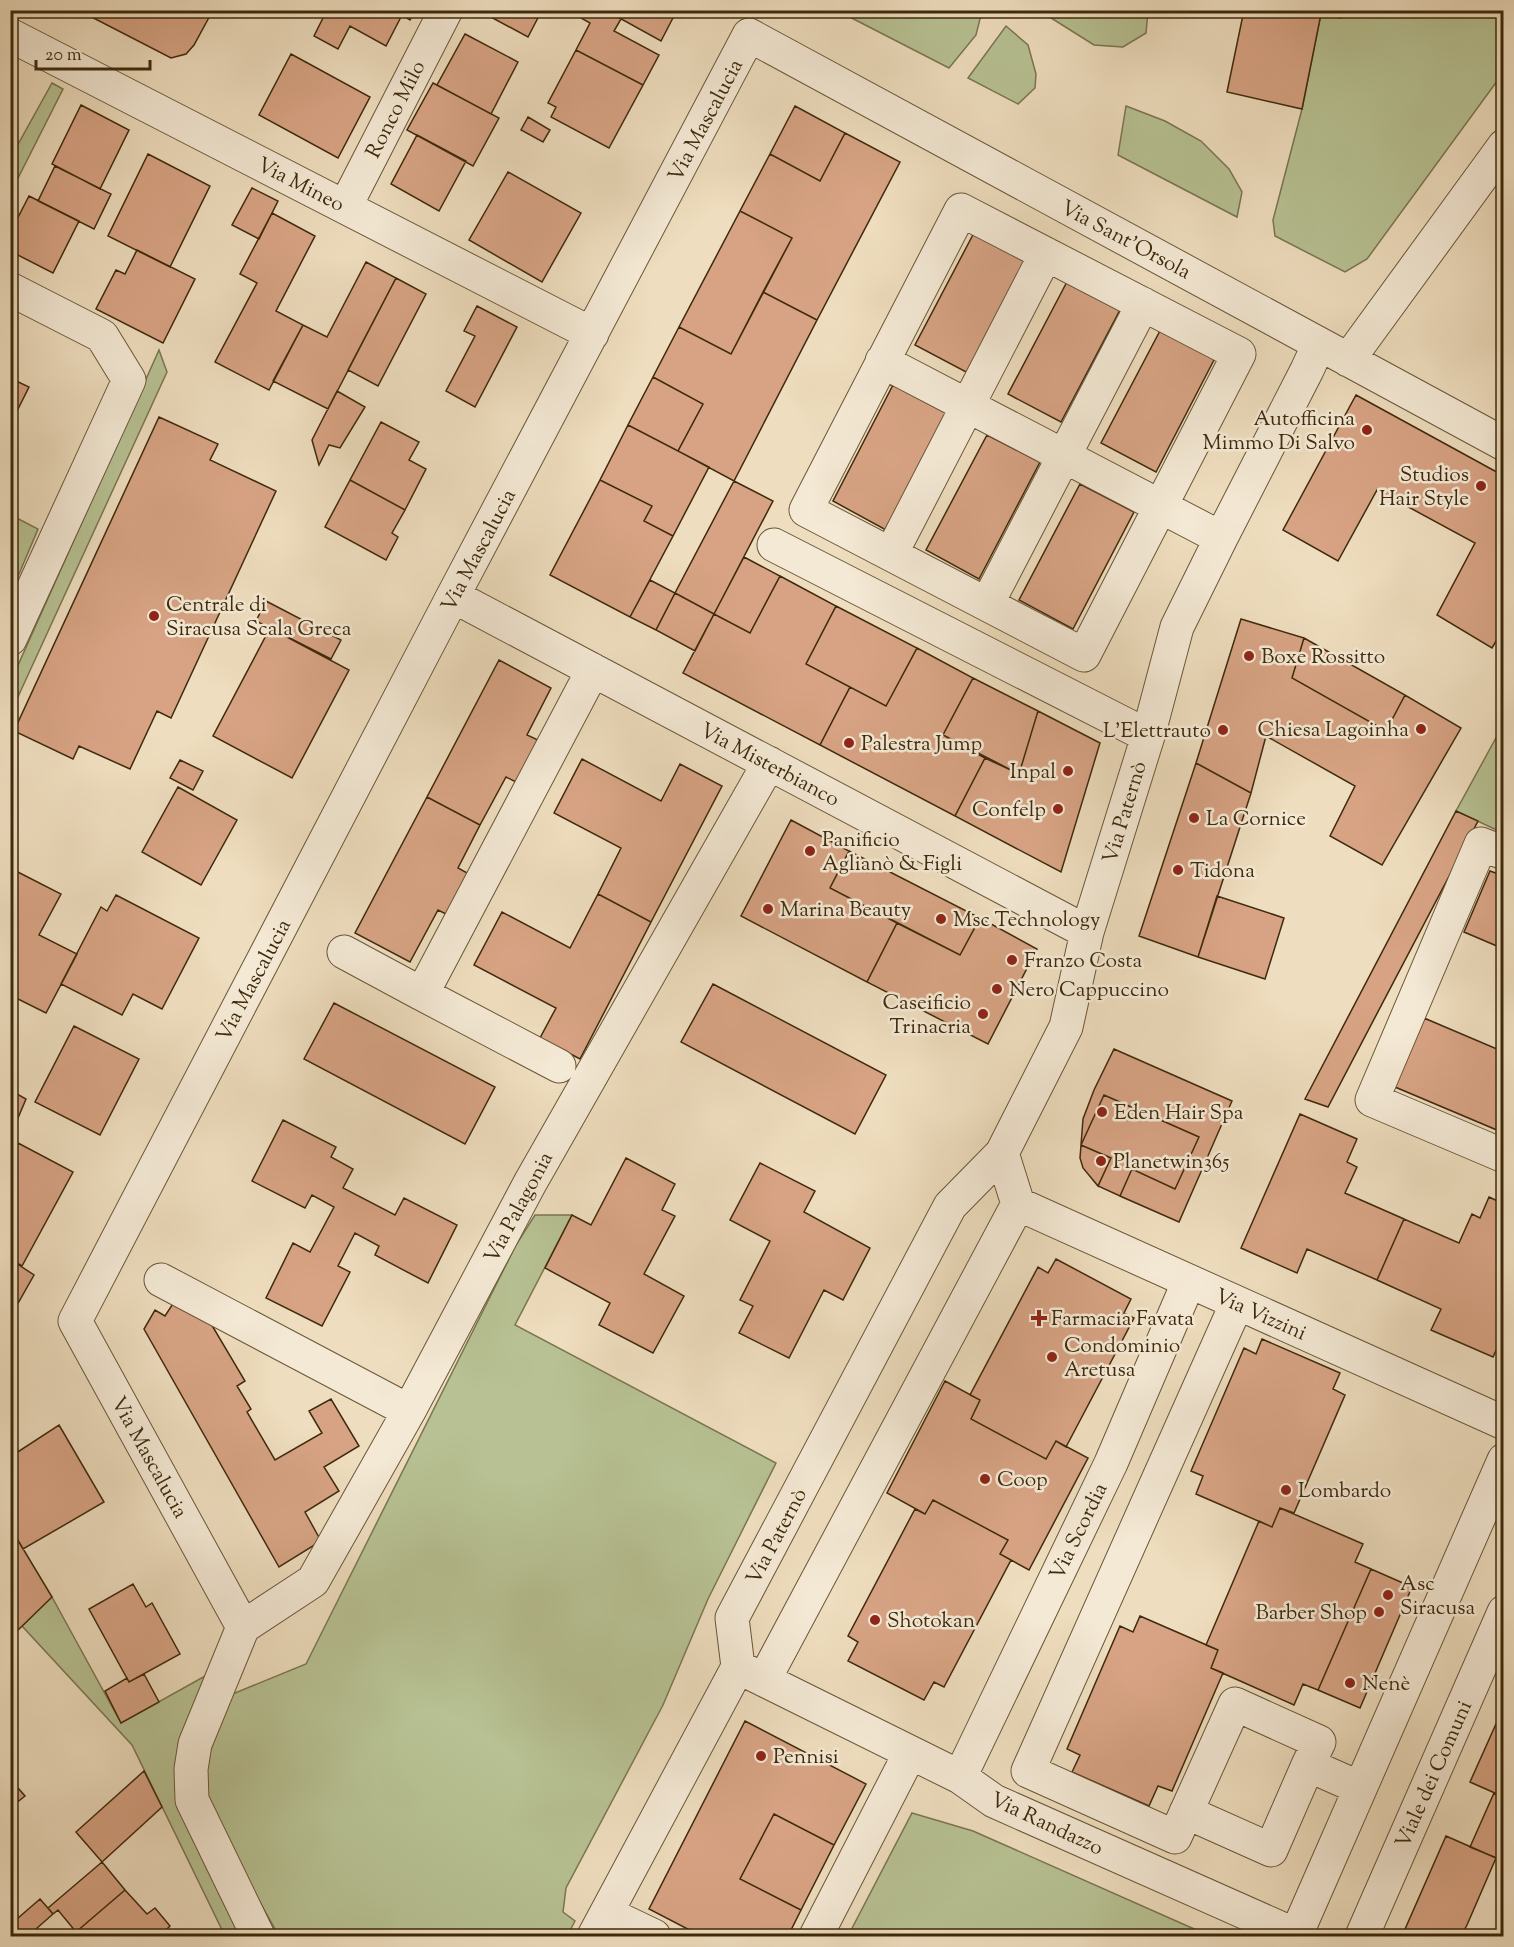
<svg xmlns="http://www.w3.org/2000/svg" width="1514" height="1947" font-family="'Sorts Mill Goudy',serif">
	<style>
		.green { fill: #b7c193; stroke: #7a7650; stroke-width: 1.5 }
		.building { fill: #d7a384; stroke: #3e2a0c; stroke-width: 1.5 }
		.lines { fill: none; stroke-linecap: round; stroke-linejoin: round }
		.minor-casing { stroke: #6a5738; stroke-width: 35 }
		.minor { stroke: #f4e9d5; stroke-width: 33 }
		.poi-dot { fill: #8f2418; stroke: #f4e9d5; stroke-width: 2 }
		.labels { text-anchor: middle; stroke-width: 5; stroke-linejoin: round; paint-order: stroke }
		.street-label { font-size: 21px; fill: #3e2a0c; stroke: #f4e9d5 }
		.poi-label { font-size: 21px; fill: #3e2a0c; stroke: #f4e9d5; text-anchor: start }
	</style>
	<rect width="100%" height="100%" fill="#eeddbe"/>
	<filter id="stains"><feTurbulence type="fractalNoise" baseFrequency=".00333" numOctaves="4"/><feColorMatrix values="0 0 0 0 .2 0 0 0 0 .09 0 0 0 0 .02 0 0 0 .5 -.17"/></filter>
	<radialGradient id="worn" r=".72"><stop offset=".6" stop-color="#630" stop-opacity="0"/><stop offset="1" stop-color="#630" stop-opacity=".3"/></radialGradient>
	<path class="green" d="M 1342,10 L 1503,11 L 1503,73 L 1367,259 L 1345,272 L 1275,236 L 1273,220 L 1302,109 L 1321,14 L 1341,17 Z
		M 838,11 L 982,11 L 976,35 L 949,68 Z
		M 1040,11 L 1040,10 L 1148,11 L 1146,33 L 1123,47 L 1094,45 Z
		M 1006,26 L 1028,45 L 1036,74 L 1035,88 L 1018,104 L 968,78 Z
		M 52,83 L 63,89 L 11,192 L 11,157 Z
		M 1126,106 L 1165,121 L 1201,141 L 1229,169 L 1242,192 L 1237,217 L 1118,155 Z
		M 159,350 L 167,372 L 11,712 L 11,681 Z
		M 11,515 L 38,529 L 11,593 Z
		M 1503,725 L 1503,833 L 1456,811 Z
		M 535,1215 L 572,1215 L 515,1325 L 776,1463 L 708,1599 L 663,1705 L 566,1888 L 563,1912 L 575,1921 L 567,1936 L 279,1936 L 209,1812 L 202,1774 L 230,1695 L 306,1664 L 516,1245 Z
		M 52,1597 L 121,1723 L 205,1676 L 191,1730 L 242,1936 L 225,1936 L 132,1745 L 22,1626 Z
		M 912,1813 L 973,1831 L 1210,1936 L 848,1936 Z"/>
	<path class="building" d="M 78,10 L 213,10 L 194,45 L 186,54 L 171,58 Z
		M 327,10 L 415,10 L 410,20 L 402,15 L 386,46 L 350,26 L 338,49 L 314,36 Z
		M 478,10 L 542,10 L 528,37 Z
		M 585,10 L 605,10 L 621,19 L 614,31 L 659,55 L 643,85 L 576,50 L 590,23 L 581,18 Z
		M 605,10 L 677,10 L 661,41 Z
		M 1244,10 L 1342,10 L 1341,18 L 1321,14 L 1302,109 L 1227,92 Z
		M 465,34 L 518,62 L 491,114 L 437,85 Z
		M 576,50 L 643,85 L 609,148 L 551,117 L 556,107 L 548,103 Z
		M 291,54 L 370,97 L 338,158 L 259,115 Z
		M 433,83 L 499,118 L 473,166 L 407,130 Z
		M 81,105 L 129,130 L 100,189 L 52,164 Z
		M 795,106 L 845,133 L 820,181 L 770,154 Z
		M 528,117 L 550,130 L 543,142 L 521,130 Z
		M 845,133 L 900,162 L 817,320 L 763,292 L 792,238 L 740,211 L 770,154 L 820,181 Z
		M 417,135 L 466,161 L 439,211 L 391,184 Z
		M 148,154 L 210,186 L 170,267 L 108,236 Z
		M 55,166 L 111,194 L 94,229 L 38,201 Z
		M 508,172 L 581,213 L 542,282 L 469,240 Z
		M 252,188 L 278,201 L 259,239 L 232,225 Z
		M 29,196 L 79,221 L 53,273 L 10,251 L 10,233 Z
		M 740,211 L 792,238 L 731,354 L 679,327 Z
		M 272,213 L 315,236 L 276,311 L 303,325 L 269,390 L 215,362 L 257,283 L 240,274 Z
		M 976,229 L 1030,257 L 968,373 L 915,345 Z
		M 137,250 L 195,279 L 163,343 L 96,309 L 116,270 L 125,274 Z
		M 366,262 L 396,278 L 328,409 L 273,381 L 303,325 L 327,337 Z
		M 396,278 L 426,294 L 378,386 L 348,370 Z
		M 1069,278 L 1122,306 L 1061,422 L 1008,394 Z
		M 763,292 L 817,320 L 734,481 L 678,451 L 703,404 L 653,377 L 679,327 L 731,354 Z
		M 477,306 L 517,327 L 475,407 L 446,391 L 475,336 L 464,331 Z
		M 1162,327 L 1216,356 L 1156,472 L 1101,443 Z
		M 653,377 L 703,404 L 678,451 L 628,425 Z
		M 10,378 L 29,387 L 15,415 L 10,413 Z
		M 893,385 L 948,414 L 886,530 L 833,501 Z
		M 337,391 L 365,407 L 340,448 L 329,445 L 319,465 L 312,440 Z
		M 1356,395 L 1504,476 L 1504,628 L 1492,648 L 1437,615 L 1475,543 L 1377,490 L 1338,561 L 1283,530 Z
		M 159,417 L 218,444 L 210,460 L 276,491 L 171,718 L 157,711 L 130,769 L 79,746 L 73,759 L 14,731 Z
		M 381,422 L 419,442 L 409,460 L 426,469 L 405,510 L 350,480 Z
		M 628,425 L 709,467 L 673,536 L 644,521 L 652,506 L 600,480 Z
		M 987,435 L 1040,462 L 979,579 L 926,550 Z
		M 350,480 L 405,510 L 392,533 L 398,537 L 386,560 L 325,527 Z
		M 600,480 L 652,506 L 644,521 L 673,536 L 630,617 L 550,575 Z
		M 734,481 L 773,501 L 714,614 L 675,593 Z
		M 1080,484 L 1134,512 L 1073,629 L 1019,600 Z
		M 744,557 L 780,576 L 750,633 L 714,614 Z
		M 780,576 L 836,606 L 806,664 L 850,687 L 820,745 L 683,673 L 714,614 L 750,633 Z
		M 650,580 L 675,593 L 656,630 L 630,617 Z
		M 675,593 L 714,614 L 695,651 L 656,630 Z
		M 266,601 L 341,640 L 331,659 L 256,621 Z
		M 836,606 L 917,648 L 886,706 L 806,664 Z
		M 1241,619 L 1304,638 L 1292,678 L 1386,731 L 1405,695 L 1461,728 L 1382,865 L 1330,836 L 1355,786 L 1266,736 L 1251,793 L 1196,763 Z
		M 270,628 L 349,670 L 292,778 L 213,736 Z
		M 1304,638 L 1405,695 L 1386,731 L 1292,678 Z
		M 917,648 L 973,678 L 943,735 L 985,758 L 955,816 L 820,745 L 850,687 L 886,706 Z
		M 499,660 L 551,688 L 527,735 L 538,740 L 516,782 L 506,777 L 480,825 L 427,797 Z
		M 973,678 L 1038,711 L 1019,774 L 943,735 Z
		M 1038,711 L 1100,743 L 1061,872 L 955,816 L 985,758 L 1019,774 Z
		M 582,759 L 661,801 L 680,764 L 722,786 L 651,922 L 598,894 L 621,848 L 554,813 Z
		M 180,760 L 203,771 L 193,790 L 170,778 Z
		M 1196,763 L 1251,793 L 1198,957 L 1139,936 Z
		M 178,787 L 237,820 L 201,885 L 142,852 Z
		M 427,797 L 480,825 L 458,868 L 469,874 L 448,915 L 438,910 L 410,962 L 355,933 Z
		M 1456,811 L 1478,821 L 1328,1107 L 1305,1099 Z
		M 791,820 L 849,851 L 830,888 L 897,923 L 867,982 L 741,916 Z
		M 849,851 L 980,918 L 960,955 L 830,888 Z
		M 10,868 L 61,894 L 39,935 L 77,954 L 46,1013 L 10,995 Z
		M 1490,871 L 1504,876 L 1504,949 L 1464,932 Z
		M 598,894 L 651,922 L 580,1059 L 540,1038 L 556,1008 L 474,965 L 502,912 L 570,948 Z
		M 116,895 L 199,938 L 162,1009 L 133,994 L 122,1015 L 61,984 L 101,907 L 107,911 Z
		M 1217,896 L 1284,918 L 1265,979 L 1198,957 Z
		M 980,918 L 1037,949 L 988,1044 L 867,982 L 897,923 L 960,955 Z
		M 713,984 L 886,1075 L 855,1134 L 681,1042 Z
		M 334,1003 L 495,1087 L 465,1144 L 304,1059 Z
		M 1424,1018 L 1504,1052 L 1504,1133 L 1395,1087 Z
		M 74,1026 L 139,1059 L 100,1135 L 35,1102 Z
		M 1114,1049 L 1232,1101 L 1179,1222 L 1120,1196 L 1132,1169 L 1175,1189 L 1199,1137 L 1104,1095 L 1081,1145 L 1083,1119 L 1094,1090 Z
		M 10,1090 L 26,1099 L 15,1125 L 10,1123 Z
		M 1104,1095 L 1199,1137 L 1175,1189 L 1132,1169 L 1120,1196 L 1098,1186 L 1111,1158 L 1081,1145 Z
		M 1300,1114 L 1357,1139 L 1347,1162 L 1357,1167 L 1345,1193 L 1404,1219 L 1377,1280 L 1307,1249 L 1297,1273 L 1241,1248 Z
		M 283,1120 L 336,1147 L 331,1157 L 353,1169 L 343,1188 L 395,1215 L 404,1198 L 457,1225 L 428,1283 L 375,1255 L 379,1246 L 355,1233 L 338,1266 L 350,1272 L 322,1326 L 266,1298 L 293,1243 L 310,1252 L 334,1207 L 312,1195 L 305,1208 L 252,1181 Z
		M 18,1143 L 73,1172 L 22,1266 L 10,1259 L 10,1157 Z
		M 1081,1145 L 1111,1158 L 1098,1186 L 1083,1168 L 1080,1158 Z
		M 626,1158 L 675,1184 L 662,1210 L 675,1216 L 644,1274 L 684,1296 L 653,1353 L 599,1325 L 610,1303 L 545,1268 L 572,1215 L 591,1225 Z
		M 760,1163 L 815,1191 L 804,1212 L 870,1248 L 843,1300 L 824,1290 L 789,1358 L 739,1333 L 753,1306 L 740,1300 L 770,1241 L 730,1220 Z
		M 1489,1197 L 1504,1204 L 1504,1333 L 1493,1357 L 1431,1330 L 1441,1309 L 1377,1280 L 1404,1219 L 1459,1243 L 1472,1214 L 1480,1218 Z
		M 10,1259 L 34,1275 L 17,1305 L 10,1299 Z
		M 1056,1259 L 1131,1299 L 1124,1313 L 1134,1318 L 1066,1447 L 1056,1441 L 1046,1459 L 971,1419 L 980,1400 L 970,1395 L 1038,1267 L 1048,1273 Z
		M 176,1299 L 210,1322 L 245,1381 L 237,1386 L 251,1409 L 247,1412 L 275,1460 L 322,1433 L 309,1411 L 331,1399 L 359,1446 L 324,1467 L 339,1491 L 305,1512 L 321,1541 L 279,1567 L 144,1329 L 155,1310 L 165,1316 Z
		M 1262,1339 L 1340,1373 L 1333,1389 L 1345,1395 L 1294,1513 L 1280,1508 L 1272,1527 L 1196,1494 L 1203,1476 L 1191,1471 L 1244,1348 L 1256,1354 Z
		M 945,1381 L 980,1400 L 971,1419 L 1046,1459 L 1056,1441 L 1088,1458 L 1029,1570 L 1000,1554 L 1008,1540 L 933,1500 L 925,1514 L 887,1493 Z
		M 59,1425 L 104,1502 L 23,1549 L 10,1527 L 10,1457 Z
		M 933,1500 L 1008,1540 L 1000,1554 L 1011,1560 L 944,1687 L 934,1682 L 924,1700 L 848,1661 L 858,1642 L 848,1636 L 915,1509 L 925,1514 Z
		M 1280,1508 L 1363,1544 L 1355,1562 L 1371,1569 L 1318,1690 L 1303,1684 L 1294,1705 L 1211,1668 L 1218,1650 L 1206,1645 L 1259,1521 L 1272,1527 Z
		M 10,1527 L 52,1597 L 14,1634 L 10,1630 Z
		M 1371,1569 L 1412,1587 L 1360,1708 L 1318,1690 Z
		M 133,1584 L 146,1607 L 152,1603 L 180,1654 L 129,1682 L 89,1609 Z
		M 1140,1616 L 1218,1650 L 1211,1668 L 1223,1673 L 1172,1791 L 1158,1786 L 1149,1806 L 1072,1772 L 1080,1755 L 1067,1749 L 1120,1626 L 1133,1632 Z
		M 144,1674 L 159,1702 L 121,1723 L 105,1691 L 127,1678 L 129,1682 Z
		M 1504,1706 L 1504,1797 L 1470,1782 Z
		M 745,1721 L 866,1784 L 834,1845 L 774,1814 L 740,1879 L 801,1910 L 788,1936 L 701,1936 L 649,1909 Z
		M 144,1771 L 162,1807 L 102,1862 L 76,1832 Z
		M 10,1779 L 25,1796 L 10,1808 Z
		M 1494,1793 L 1504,1797 L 1504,1861 L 1470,1847 Z
		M 774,1814 L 834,1845 L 801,1910 L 740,1879 Z
		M 1446,1836 L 1496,1858 L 1467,1925 L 1461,1936 L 1402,1936 Z
		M 102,1862 L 125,1890 L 76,1932 L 58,1910 L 53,1914 L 48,1908 Z
		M 125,1890 L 147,1914 L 155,1908 L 170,1926 L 163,1933 L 166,1936 L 80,1936 L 76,1932 Z
		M 40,1899 L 53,1914 L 28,1936 L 10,1936 L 10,1925 Z"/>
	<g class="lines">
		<g class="minor-casing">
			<path id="minor" d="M 10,35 L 592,334
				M 345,207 L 446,10
				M 961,210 L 1239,354 L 1084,655 L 806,510 Z
				M 10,289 L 102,336 L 129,380 L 10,639
				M 1348,360 L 1504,146
				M 882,361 L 1221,538
				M 774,545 L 1148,736
				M 891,554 L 1046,254
				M 453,596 L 1087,932
				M 987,604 L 1143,304
				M 1504,853 L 1481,844 L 1372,1100 L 1504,1156
				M 344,952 L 422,994 L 593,670
				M 422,994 L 559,1066
				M 1018,1204 L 1504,1423
				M 161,1280 L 409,1411
				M 1237,1303 L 1028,1771 L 1175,1837 L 1235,1704 L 1319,1742 L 1308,1765 L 1360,1788
				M 243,1627 L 75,1321 L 453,596 L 749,35 L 1504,444
				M 243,1627 L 313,1581 L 409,1411 L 530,1183 L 769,763
				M 243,1627 L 195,1744 L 191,1769 L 192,1800 L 258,1936
				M 738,1667 L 960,1777 L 994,1801 L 1298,1936
				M 764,1680 L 1018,1204 L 1002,1153
				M 960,1777 L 1111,1463 L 1189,1281
				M 1186,1812 L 1271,1850 L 1308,1765
				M 608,1914 L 654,1936
				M 1296,1935 L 1504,1460
				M 594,1936 L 738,1667 L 732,1618 L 950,1206 L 1002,1153 L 1066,1027 L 1087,932 L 1148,736 L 1177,627 L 1221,538 L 1307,370 L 1319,344
				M 816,1936 L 910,1753
				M 1362,1936 L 1504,1612"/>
		</g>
		<use href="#minor" class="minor"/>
	</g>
	<g class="poi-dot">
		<circle cx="1367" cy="430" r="6"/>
		<circle cx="1481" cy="486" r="6"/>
		<circle cx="154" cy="616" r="6"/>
		<circle cx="1249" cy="656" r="6"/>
		<circle cx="1421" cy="729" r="6"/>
		<circle cx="1223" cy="730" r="6"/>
		<circle cx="849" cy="743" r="6"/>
		<circle cx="1068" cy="771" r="6"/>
		<circle cx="1058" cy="809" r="6"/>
		<circle cx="1194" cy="818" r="6"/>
		<circle cx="810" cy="851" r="6"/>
		<circle cx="1178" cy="870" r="6"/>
		<circle cx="768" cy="909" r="6"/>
		<circle cx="941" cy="919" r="6"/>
		<circle cx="1012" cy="960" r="6"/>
		<circle cx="997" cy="989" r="6"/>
		<circle cx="983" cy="1014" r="6"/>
		<circle cx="1102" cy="1112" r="6"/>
		<circle cx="1101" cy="1161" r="6"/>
		<path d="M1036 1309h6v6h6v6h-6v6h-6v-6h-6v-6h6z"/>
		<circle cx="1052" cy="1357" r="6"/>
		<circle cx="985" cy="1479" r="6"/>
		<circle cx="1286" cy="1490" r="6"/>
		<circle cx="1388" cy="1595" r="6"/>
		<circle cx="1379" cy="1612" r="6"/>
		<circle cx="875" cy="1620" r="6"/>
		<circle cx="1350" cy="1683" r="6"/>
		<circle cx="761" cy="1756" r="6"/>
	</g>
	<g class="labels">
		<g class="street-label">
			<text transform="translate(395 109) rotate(-63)" y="7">Ronco Milo</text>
			<text transform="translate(705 120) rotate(-62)" y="7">Via Mascalucia</text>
			<text transform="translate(301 184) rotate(27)" y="7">Via Mineo</text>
			<text transform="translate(1126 239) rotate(28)" y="7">Via Sant'Orsola</text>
			<text transform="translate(478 550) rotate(-62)" y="7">Via Mascalucia</text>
			<text transform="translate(770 764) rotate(28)" y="7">Via Misterbianco</text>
			<text transform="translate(1124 812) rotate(-73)" y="7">Via Paternò</text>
			<text transform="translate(253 980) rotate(-62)" y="7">Via Mascalucia</text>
			<text transform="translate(518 1207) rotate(-62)" y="7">Via Palagonia</text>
			<text transform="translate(1261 1314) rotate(24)" y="7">Via Vizzini</text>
			<text transform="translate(150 1457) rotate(61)" y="7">Via Mascalucia</text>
			<text transform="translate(1078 1531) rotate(-64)" y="7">Via Scordia</text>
			<text transform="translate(776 1536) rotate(-62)" y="7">Via Paternò</text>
			<text transform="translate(1433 1774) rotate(-66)" y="7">Viale dei Comuni</text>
			<text transform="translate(1047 1823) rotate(25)" y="7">Via Randazzo</text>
		</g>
		<g class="poi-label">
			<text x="1355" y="425" text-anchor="end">Autofficina<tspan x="1355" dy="24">Mimmo Di Salvo</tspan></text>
			<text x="1469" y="481" text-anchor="end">Studios<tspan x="1469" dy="24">Hair Style</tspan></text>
			<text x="166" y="611">Centrale di<tspan x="166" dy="24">Siracusa Scala Greca</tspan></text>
			<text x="1261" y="663">Boxe Rossitto</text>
			<text x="1409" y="736" text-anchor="end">Chiesa Lagoinha</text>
			<text x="1211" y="737" text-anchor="end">L'Elettrauto</text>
			<text x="861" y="750">Palestra Jump</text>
			<text x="1056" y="778" text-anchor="end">Inpal</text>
			<text x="1046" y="816" text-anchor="end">Confelp</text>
			<text x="1206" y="825">La Cornice</text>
			<text x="822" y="846">Panificio<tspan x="822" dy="24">Aglianò &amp; Figli</tspan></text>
			<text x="1190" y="877">Tidona</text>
			<text x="780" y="916">Marina Beauty</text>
			<text x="953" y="926">Msc Technology</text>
			<text x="1024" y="967">Franzo Costa</text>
			<text x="1009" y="996">Nero Cappuccino</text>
			<text x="971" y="1009" text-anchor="end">Caseificio<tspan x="971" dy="24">Trinacria</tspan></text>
			<text x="1114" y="1119">Eden Hair Spa</text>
			<text x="1113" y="1168">Planetwin365</text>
			<text x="1051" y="1325">Farmacia Favata</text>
			<text x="1064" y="1352">Condominio<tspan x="1064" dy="24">Aretusa</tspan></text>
			<text x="997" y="1486">Coop</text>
			<text x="1298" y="1497">Lombardo</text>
			<text x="1400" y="1590">Asc<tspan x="1400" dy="24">Siracusa</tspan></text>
			<text x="1367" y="1619" text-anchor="end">Barber Shop</text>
			<text x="887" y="1627">Shotokan</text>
			<text x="1362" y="1690">Nenè</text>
			<text x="773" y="1763">Pennisi</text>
		</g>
	</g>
	<rect width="1514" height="1947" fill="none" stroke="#eeddbe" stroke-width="36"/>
	<rect x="12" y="12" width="1490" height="1923" fill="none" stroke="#3e2a0c" stroke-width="3"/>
	<rect x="18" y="18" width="1478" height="1911" fill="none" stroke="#3e2a0c" stroke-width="1.5"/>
	<path d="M36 60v9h114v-9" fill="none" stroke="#3e2a0c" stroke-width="3"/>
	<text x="45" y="60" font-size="18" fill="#3e2a0c" stroke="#f4e9d5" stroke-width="4.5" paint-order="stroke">20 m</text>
	<rect width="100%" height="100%" filter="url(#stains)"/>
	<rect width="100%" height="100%" fill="url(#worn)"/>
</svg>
